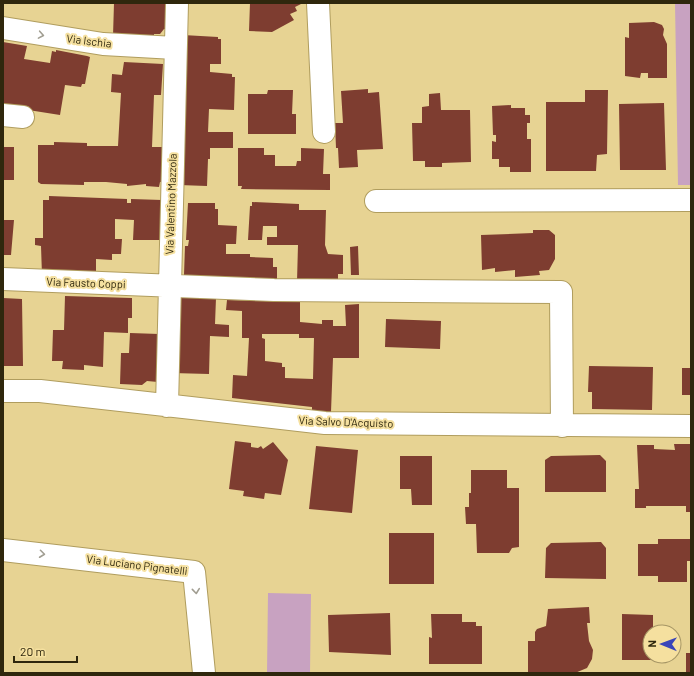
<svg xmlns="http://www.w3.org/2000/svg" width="694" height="676" font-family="Barlow,sans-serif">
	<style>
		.green { fill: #c8a2c1 }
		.building { fill: #7e3d30; fill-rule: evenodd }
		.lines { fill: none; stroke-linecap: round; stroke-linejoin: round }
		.minor-casing { stroke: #b09d5e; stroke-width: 24 }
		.minor { stroke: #fff; stroke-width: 22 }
		.oneway { stroke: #a19e92 }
		.labels { text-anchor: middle; stroke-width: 4; stroke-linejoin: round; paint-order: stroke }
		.street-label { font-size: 11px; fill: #2f270d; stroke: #f5e09f }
	</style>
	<rect width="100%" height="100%" fill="#e7d393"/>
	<path class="green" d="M 675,3 L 691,3 L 691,185 L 678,185 Z
		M 268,593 L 311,594 L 310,673 L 267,673 Z"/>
	<path class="building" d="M 114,3 L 173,3 L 168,29 L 164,29 L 160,34 L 154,34 L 154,38 L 113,36 Z
		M 250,3 L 300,3 L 301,4 L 295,7 L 297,11 L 290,14 L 294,20 L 272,32 L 249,31 Z
		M 654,22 L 662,25 L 664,29 L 663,35 L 667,44 L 667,78 L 648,78 L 648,73 L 641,73 L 640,78 L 625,76 L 625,37 L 629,38 L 629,23 Z
		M 183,35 L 218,37 L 218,39 L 221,39 L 221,64 L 210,64 L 210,72 L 232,74 L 232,77 L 235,77 L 234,110 L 209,109 L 208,132 L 233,132 L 233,148 L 210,148 L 210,159 L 208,159 L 207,186 L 179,185 Z
		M 3,42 L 27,46 L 24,59 L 50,63 L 52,51 L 56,52 L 56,50 L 87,56 L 90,57 L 85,84 L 82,84 L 81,87 L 65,85 L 60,115 L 3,106 Z
		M 124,62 L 163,64 L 161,95 L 154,95 L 152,147 L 164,147 L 163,182 L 160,182 L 159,187 L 146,186 L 146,184 L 127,186 L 127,184 L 106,182 L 84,182 L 84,185 L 41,184 L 38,182 L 38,145 L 54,145 L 54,142 L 87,143 L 87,146 L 118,146 L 121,93 L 111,92 L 112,74 L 122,75 Z
		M 368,89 L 368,93 L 379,92 L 383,149 L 357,150 L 358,167 L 339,168 L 338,148 L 336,148 L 335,123 L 343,123 L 341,91 Z
		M 268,90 L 293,90 L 292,114 L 296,114 L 296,134 L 248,134 L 248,94 L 267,94 Z
		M 585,90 L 608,90 L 607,154 L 597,155 L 596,171 L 546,171 L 546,102 L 585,102 Z
		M 440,93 L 441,110 L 470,110 L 471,162 L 442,163 L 442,167 L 425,167 L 425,161 L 413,161 L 412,123 L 422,123 L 422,107 L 429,106 L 429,94 Z
		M 664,103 L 666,170 L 620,170 L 619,104 Z
		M 511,105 L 511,108 L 525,108 L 525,115 L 530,115 L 530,123 L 527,123 L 527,139 L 531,139 L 531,172 L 510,172 L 510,167 L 499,167 L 499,159 L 492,159 L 492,141 L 496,142 L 496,135 L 493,135 L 492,106 Z
		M 3,144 L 4,147 L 14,147 L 14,180 L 3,180 Z
		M 238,148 L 264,148 L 264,155 L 275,155 L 275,166 L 296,166 L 297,161 L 301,161 L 301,148 L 324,149 L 323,174 L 330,174 L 330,190 L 241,189 L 242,186 L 238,186 Z
		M 49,196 L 127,199 L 127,203 L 131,203 L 131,199 L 162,200 L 164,240 L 133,240 L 134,220 L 115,219 L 115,239 L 122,239 L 121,254 L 112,254 L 112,260 L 96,259 L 96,276 L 42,275 L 41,246 L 35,245 L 35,238 L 43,238 L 43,200 L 49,200 Z
		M 252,202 L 299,204 L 299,210 L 326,210 L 325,245 L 328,254 L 343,255 L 343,274 L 338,274 L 338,287 L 297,282 L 298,245 L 267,245 L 267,237 L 277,237 L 277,226 L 263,226 L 262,240 L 248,240 L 250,206 L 252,206 Z
		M 188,203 L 215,203 L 215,209 L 218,209 L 218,225 L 237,226 L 236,244 L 226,244 L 226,254 L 250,254 L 250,257 L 273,258 L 273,267 L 277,267 L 277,283 L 187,280 L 187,275 L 184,275 L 185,246 L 188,246 L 189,240 L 186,240 Z
		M 3,220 L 14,220 L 11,255 L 3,255 Z
		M 533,230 L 549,230 L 555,235 L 555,259 L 549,270 L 539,271 L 540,275 L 515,277 L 515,270 L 495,272 L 495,268 L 482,270 L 481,235 L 533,233 Z
		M 358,246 L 359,275 L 351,275 L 350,247 Z
		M 65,296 L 132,298 L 132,318 L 128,318 L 128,333 L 104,332 L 103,367 L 84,365 L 84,370 L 62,369 L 63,361 L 52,361 L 53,330 L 64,330 Z
		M 176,296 L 216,298 L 215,324 L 229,325 L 229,337 L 210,336 L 209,374 L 172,373 Z
		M 3,298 L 22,299 L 23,366 L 3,366 Z
		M 227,300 L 300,302 L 300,322 L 322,324 L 322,320 L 333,320 L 333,326 L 346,326 L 345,305 L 359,304 L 359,358 L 333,358 L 331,412 L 312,411 L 312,407 L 232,398 L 233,375 L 247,376 L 249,338 L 242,338 L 242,311 L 226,310 ZM 262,334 L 299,334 L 299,338 L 314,338 L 313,379 L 285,378 L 285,367 L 282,367 L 282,363 L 265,361 L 265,339 L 262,338 Z
		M 386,319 L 441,321 L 440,349 L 385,347 Z
		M 130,333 L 159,334 L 158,382 L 147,381 L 142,385 L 120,384 L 121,353 L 129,353 Z
		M 589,366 L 653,367 L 652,410 L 592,409 L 592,392 L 588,392 Z
		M 682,368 L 691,368 L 691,395 L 682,395 Z
		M 235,441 L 251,443 L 251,447 L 258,448 L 261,446 L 263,449 L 273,442 L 288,460 L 281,495 L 265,493 L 264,499 L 243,496 L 244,491 L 229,489 Z
		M 674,444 L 691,444 L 691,512 L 686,512 L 686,506 L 646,506 L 646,508 L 635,508 L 635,489 L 639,489 L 637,445 L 654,445 L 654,449 L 675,450 Z
		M 316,446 L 358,450 L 352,513 L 309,509 Z
		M 600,455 L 606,461 L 606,492 L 545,492 L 545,460 L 551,456 Z
		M 400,456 L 432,456 L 432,505 L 412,505 L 411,489 L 400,489 Z
		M 471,470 L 507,470 L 507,488 L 519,488 L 519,547 L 512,548 L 509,553 L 477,553 L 476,524 L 466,524 L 465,507 L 469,507 L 469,493 L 471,493 Z
		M 389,533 L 434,533 L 434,584 L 389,584 Z
		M 658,539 L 690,539 L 690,561 L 687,561 L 687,582 L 658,582 L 658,576 L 638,576 L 638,544 L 658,544 Z
		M 601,542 L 606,548 L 606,579 L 545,578 L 546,548 L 551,543 Z
		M 589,607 L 590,623 L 587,623 L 589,641 L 593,650 L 592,659 L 587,668 L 575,673 L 528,673 L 528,641 L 535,641 L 535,632 L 537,629 L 546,626 L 548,609 Z
		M 390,613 L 391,655 L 329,652 L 328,615 Z
		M 431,614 L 462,614 L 462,622 L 476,622 L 476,626 L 482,626 L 482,664 L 429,664 L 429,637 L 432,638 Z
		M 622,614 L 653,615 L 653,632 L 650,632 L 650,656 L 653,656 L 653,660 L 622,660 Z
		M 686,653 L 691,653 L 691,673 L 686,673 Z"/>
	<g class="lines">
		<g class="minor-casing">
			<path id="minor" d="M 318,3 L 324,132
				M 3,28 L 103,44 L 175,48
				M 3,115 L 23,117
				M 376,201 L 691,200
				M 3,279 L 274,290 L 561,292 L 562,426
				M 3,391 L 40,391 L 325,423 L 691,426
				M 167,406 L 177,3
				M 3,550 L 194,572 L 204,673"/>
		</g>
		<use href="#minor" class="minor"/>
	</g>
	<defs><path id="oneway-chevron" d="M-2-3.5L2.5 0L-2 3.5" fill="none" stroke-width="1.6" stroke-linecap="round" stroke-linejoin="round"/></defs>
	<g class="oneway">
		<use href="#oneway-chevron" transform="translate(41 35) rotate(10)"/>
		<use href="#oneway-chevron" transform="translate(42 554) rotate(7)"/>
		<use href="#oneway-chevron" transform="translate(196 591) rotate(84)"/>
	</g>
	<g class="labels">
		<g class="street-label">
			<text transform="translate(89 41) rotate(7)" y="4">Via Ischia</text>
			<text transform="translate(171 204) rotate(-88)" y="4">Via Valentino Mazzola</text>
			<text transform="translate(86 283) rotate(2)" y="4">Via Fausto Coppi</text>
			<text transform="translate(346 422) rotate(2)" y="4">Via Salvo D'Acquisto</text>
			<text transform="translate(137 565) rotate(7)" y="4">Via Luciano Pignatelli</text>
		</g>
	</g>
	<rect width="694" height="676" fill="none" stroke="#2f270d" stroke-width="8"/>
	<g transform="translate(662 644) rotate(271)"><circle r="19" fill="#f5e09f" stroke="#a69665"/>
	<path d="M0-3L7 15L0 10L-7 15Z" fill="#3a45b9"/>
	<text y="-6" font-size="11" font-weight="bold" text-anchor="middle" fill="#2f270d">N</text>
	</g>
	<path d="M14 656v6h63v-6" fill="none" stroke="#2f270d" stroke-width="2"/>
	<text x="20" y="656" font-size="12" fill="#2f270d" stroke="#f5e09f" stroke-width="3" paint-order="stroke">20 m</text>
</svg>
